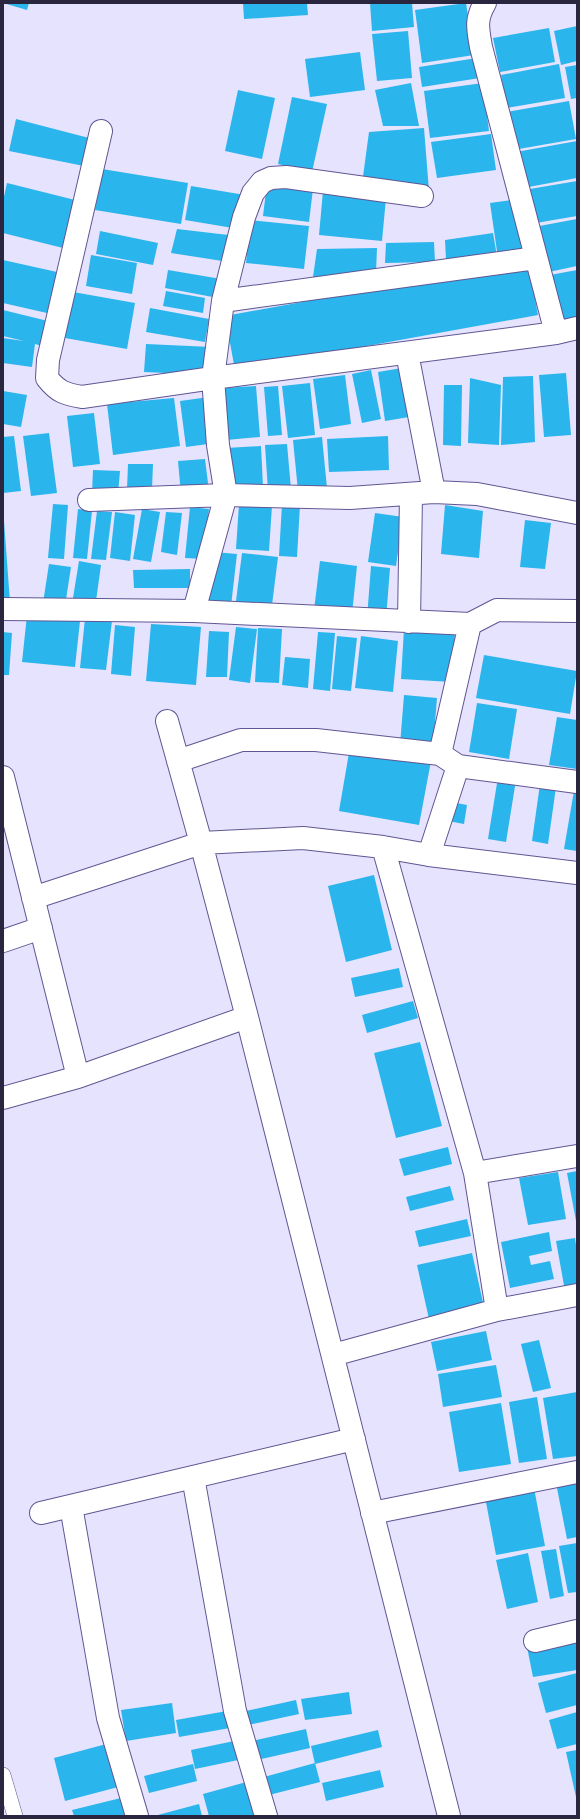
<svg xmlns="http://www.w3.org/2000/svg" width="580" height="1819" font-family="Montserrat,sans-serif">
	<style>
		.building { fill: #2ab5ec }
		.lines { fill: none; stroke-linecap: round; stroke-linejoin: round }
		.service-casing { stroke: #605692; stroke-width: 16 }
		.minor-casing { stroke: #605692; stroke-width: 24 }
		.service { stroke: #fff; stroke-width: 15 }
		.minor { stroke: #fff; stroke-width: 22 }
	</style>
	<rect width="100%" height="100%" fill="#e6e3ff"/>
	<path class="building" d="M 3,3 L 29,3 L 27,10 Z
		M 243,3 L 307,3 L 308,15 L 244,19 Z
		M 370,3 L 412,3 L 414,27 L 372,31 Z
		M 466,3 L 474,55 L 422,63 L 415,10 Z
		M 577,26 L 577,61 L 561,65 L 554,31 Z
		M 549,28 L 555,62 L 500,72 L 493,38 Z
		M 408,31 L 412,78 L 377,81 L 372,34 Z
		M 360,52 L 365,90 L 310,97 L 305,59 Z
		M 477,58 L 480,78 L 422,87 L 419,67 Z
		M 559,64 L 565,98 L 507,108 L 501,75 Z
		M 577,65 L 577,98 L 571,99 L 565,67 Z
		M 411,83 L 419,126 L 383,126 L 375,90 Z
		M 483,83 L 489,131 L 430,138 L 424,91 Z
		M 238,90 L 275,98 L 262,159 L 225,151 Z
		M 292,97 L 327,104 L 312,172 L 278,164 Z
		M 569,101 L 576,139 L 513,150 L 506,112 Z
		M 16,119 L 89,138 L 84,166 L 9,151 Z
		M 424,128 L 429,191 L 362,184 L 369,132 Z
		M 491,134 L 496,170 L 437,178 L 431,142 Z
		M 577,141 L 577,178 L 523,188 L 516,152 Z
		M 102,169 L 188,183 L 181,224 L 95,210 Z
		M 577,181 L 577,216 L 530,224 L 524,190 Z
		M 7,183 L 79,201 L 67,249 L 3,233 L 3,201 Z
		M 267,183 L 313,189 L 309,222 L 263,216 Z
		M 191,186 L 245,195 L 239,229 L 185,220 Z
		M 323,191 L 386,198 L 382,241 L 319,235 Z
		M 519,199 L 527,254 L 498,258 L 490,203 Z
		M 577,219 L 577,266 L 544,273 L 534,227 Z
		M 250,220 L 309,226 L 304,269 L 246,263 Z
		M 177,229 L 237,236 L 229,262 L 171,253 Z
		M 100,231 L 158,243 L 153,265 L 96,254 Z
		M 493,233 L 497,256 L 446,260 L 445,240 Z
		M 434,242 L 435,262 L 385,263 L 386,243 Z
		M 377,248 L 376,273 L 313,277 L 317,249 Z
		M 91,255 L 137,263 L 132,294 L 86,286 Z
		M 3,260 L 57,272 L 47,313 L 3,303 Z
		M 528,261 L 538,315 L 235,370 L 225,316 Z
		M 168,270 L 221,279 L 218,298 L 165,288 Z
		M 577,270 L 577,325 L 559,328 L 550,275 Z
		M 166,291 L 205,298 L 203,313 L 163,306 Z
		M 73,292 L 135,303 L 127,349 L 65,338 Z
		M 150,308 L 209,319 L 205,342 L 146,332 Z
		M 3,310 L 52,322 L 46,347 L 35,344 L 32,367 L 3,363 L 3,338 L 24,341 L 3,336 Z
		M 146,344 L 211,347 L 210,375 L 144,372 Z
		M 402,368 L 409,417 L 385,421 L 378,372 Z
		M 371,370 L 381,419 L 362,423 L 352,374 Z
		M 566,373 L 571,435 L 544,437 L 539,375 Z
		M 345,375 L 351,424 L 320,429 L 313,379 Z
		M 533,376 L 535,442 L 501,445 L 503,377 Z
		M 470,378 L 501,385 L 499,445 L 468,443 Z
		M 310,383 L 315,435 L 288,438 L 282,386 Z
		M 444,385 L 462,385 L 461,446 L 443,445 Z
		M 256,386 L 260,437 L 226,440 L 222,388 Z
		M 278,386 L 282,435 L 268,436 L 264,387 Z
		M 3,391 L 27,395 L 21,427 L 3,424 Z
		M 209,397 L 215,443 L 186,447 L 180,401 Z
		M 174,398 L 180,446 L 113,455 L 107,404 Z
		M 94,413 L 100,464 L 73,467 L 67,416 Z
		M 49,433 L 57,493 L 31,496 L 23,436 Z
		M 14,436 L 21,491 L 3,493 L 3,437 Z
		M 388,436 L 389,470 L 329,472 L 327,439 Z
		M 322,437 L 327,488 L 298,491 L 293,440 Z
		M 287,444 L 291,489 L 268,491 L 265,445 Z
		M 261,446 L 263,487 L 228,489 L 226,448 Z
		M 205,459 L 209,491 L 181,494 L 178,461 Z
		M 128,464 L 153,464 L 152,489 L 127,489 Z
		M 93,470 L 120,471 L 118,494 L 92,493 Z
		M 53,504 L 68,505 L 64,559 L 48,558 Z
		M 239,504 L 272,506 L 269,551 L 236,549 Z
		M 282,504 L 300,505 L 297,557 L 279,556 Z
		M 445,505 L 483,511 L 479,558 L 441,554 Z
		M 3,507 L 10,602 L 3,602 Z
		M 190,507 L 209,509 L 204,559 L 185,558 Z
		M 78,509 L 92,511 L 87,559 L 73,558 Z
		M 142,509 L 160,512 L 151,562 L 133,559 Z
		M 97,511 L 112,512 L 106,560 L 91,559 Z
		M 115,512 L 135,515 L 130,561 L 110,558 Z
		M 166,512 L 182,513 L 177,555 L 161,552 Z
		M 375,513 L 403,517 L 396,566 L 368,562 Z
		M 525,520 L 551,523 L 545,569 L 520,567 Z
		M 214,552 L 237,554 L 231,606 L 208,604 Z
		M 242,553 L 278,557 L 271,613 L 235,609 Z
		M 79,561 L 101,565 L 95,608 L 72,604 Z
		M 320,561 L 357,566 L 352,614 L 314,610 Z
		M 49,564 L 71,567 L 65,606 L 43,603 Z
		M 371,566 L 390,568 L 386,619 L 367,618 Z
		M 190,569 L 190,588 L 134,588 L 133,570 Z
		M 27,615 L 80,621 L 75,667 L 22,662 Z
		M 85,618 L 112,621 L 106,670 L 80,668 Z
		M 151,624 L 201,627 L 196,685 L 146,681 Z
		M 115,625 L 135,627 L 131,676 L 111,674 Z
		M 236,627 L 257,629 L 250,683 L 229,680 Z
		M 258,628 L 282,629 L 279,683 L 255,682 Z
		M 404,629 L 455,632 L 452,682 L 401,679 Z
		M 209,631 L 229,632 L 227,677 L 206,677 Z
		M 3,632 L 12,633 L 9,675 L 3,675 Z
		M 318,632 L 335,633 L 330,691 L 313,689 Z
		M 337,636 L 357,638 L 351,691 L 332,689 Z
		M 361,636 L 398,641 L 393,692 L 355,688 Z
		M 484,655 L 577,671 L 570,714 L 476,698 Z
		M 285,657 L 310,659 L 308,688 L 282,685 Z
		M 404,695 L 437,698 L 433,747 L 400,745 Z
		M 477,703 L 517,709 L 509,759 L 469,752 Z
		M 557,717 L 577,720 L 577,769 L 549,765 Z
		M 350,747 L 431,761 L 419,825 L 339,811 Z
		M 498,777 L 516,780 L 506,842 L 488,839 Z
		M 540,784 L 556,787 L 548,844 L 532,841 Z
		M 575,785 L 577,785 L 577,851 L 564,849 Z
		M 451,802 L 467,805 L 464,824 L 448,821 Z
		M 374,875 L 392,950 L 346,962 L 328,886 Z
		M 399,968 L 403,987 L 355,997 L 351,978 Z
		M 413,1001 L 418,1018 L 367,1033 L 362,1015 Z
		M 420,1042 L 442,1126 L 396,1138 L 374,1053 Z
		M 448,1147 L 452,1164 L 404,1176 L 399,1159 Z
		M 577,1171 L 577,1221 L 576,1221 L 567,1173 Z
		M 558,1172 L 566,1219 L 528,1225 L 519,1178 Z
		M 450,1186 L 454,1200 L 410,1211 L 406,1197 Z
		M 467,1219 L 471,1236 L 419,1247 L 415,1231 Z
		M 549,1232 L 552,1251 L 529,1256 L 531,1265 L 550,1261 L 554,1279 L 510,1288 L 501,1242 Z
		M 575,1238 L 577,1252 L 577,1289 L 565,1291 L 556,1241 Z
		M 472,1253 L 484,1307 L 429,1319 L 417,1265 Z
		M 486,1331 L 492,1360 L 437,1371 L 431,1342 Z
		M 539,1340 L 551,1388 L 533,1392 L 521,1344 Z
		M 496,1365 L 502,1397 L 443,1407 L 438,1374 Z
		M 577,1392 L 577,1456 L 553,1459 L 543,1398 Z
		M 537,1397 L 547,1459 L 519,1463 L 509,1402 Z
		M 501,1403 L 511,1464 L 459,1472 L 449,1412 Z
		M 577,1479 L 577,1537 L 567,1539 L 556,1483 Z
		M 534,1488 L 545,1546 L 496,1555 L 485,1497 Z
		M 577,1543 L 577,1592 L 568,1593 L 559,1546 Z
		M 556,1549 L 564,1596 L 550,1599 L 541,1551 Z
		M 528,1553 L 538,1602 L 507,1609 L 496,1560 Z
		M 577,1639 L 577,1670 L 533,1677 L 527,1647 Z
		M 577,1673 L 577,1705 L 546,1713 L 538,1683 Z
		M 349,1692 L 352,1714 L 305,1720 L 301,1699 Z
		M 296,1700 L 299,1714 L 248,1725 L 246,1711 Z
		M 172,1703 L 176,1733 L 126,1741 L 121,1710 Z
		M 227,1711 L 230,1728 L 179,1737 L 176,1720 Z
		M 577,1712 L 577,1744 L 557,1749 L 549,1720 Z
		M 306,1729 L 310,1748 L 257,1760 L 252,1741 Z
		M 378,1730 L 382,1747 L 315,1764 L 311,1746 Z
		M 239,1740 L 243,1759 L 195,1769 L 191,1750 Z
		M 110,1743 L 122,1786 L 65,1801 L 54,1758 Z
		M 577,1750 L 577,1797 L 576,1797 L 566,1752 Z
		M 315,1763 L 320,1782 L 269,1795 L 264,1777 Z
		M 193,1764 L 197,1781 L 149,1793 L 144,1776 Z
		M 380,1770 L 384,1787 L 326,1801 L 322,1783 Z
		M 250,1781 L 259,1816 L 209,1816 L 203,1794 Z
		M 125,1797 L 130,1816 L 74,1816 L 72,1810 Z
		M 199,1804 L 202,1816 L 154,1816 Z"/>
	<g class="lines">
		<g class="service-casing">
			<path id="service" d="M 3,1775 L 15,1816"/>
		</g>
		<g class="minor-casing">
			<path id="minor" d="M 485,3 C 475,20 478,29 481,47 L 556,333
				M 101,131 L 48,360 L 47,378 C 58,392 65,394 82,397 L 213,378 L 556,333 L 577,328
				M 223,301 L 536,258
				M 407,353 L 434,492
				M 89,500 L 226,495 L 350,498 L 434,492 L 477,494 L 577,513
				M 3,609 L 194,611 L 470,624 L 497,610 L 577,611
				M 194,611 L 226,495 L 218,445 L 213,378 L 223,301 L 244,217 L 253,193 L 262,182 L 271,178 L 286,177 L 422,196
				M 409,622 L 411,495
				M 178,761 L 241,740 L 316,740 L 440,754
				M 458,766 L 577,782
				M 3,777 L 78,1077 L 3,1098
				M 383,847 L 475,1173 L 497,1310
				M 429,855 L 458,766 L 440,754 L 470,624
				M 33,898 L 201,843 L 167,721
				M 3,941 L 41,928
				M 78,1077 L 247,1017
				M 475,1173 L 577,1156
				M 333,1355 L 497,1310 L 577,1295
				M 193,1477 L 235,1711 L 266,1816
				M 71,1506 L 108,1718 L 137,1816
				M 41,1513 L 354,1439
				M 372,1513 L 577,1472
				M 535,1641 L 577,1631
				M 449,1816 L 247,1017 L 201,843 L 303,838 L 383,847 L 429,855 L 577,873"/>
		</g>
		<use href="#service" class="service"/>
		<use href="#minor" class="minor"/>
	</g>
	<rect width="580" height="1819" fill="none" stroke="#2a2640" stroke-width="8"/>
</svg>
